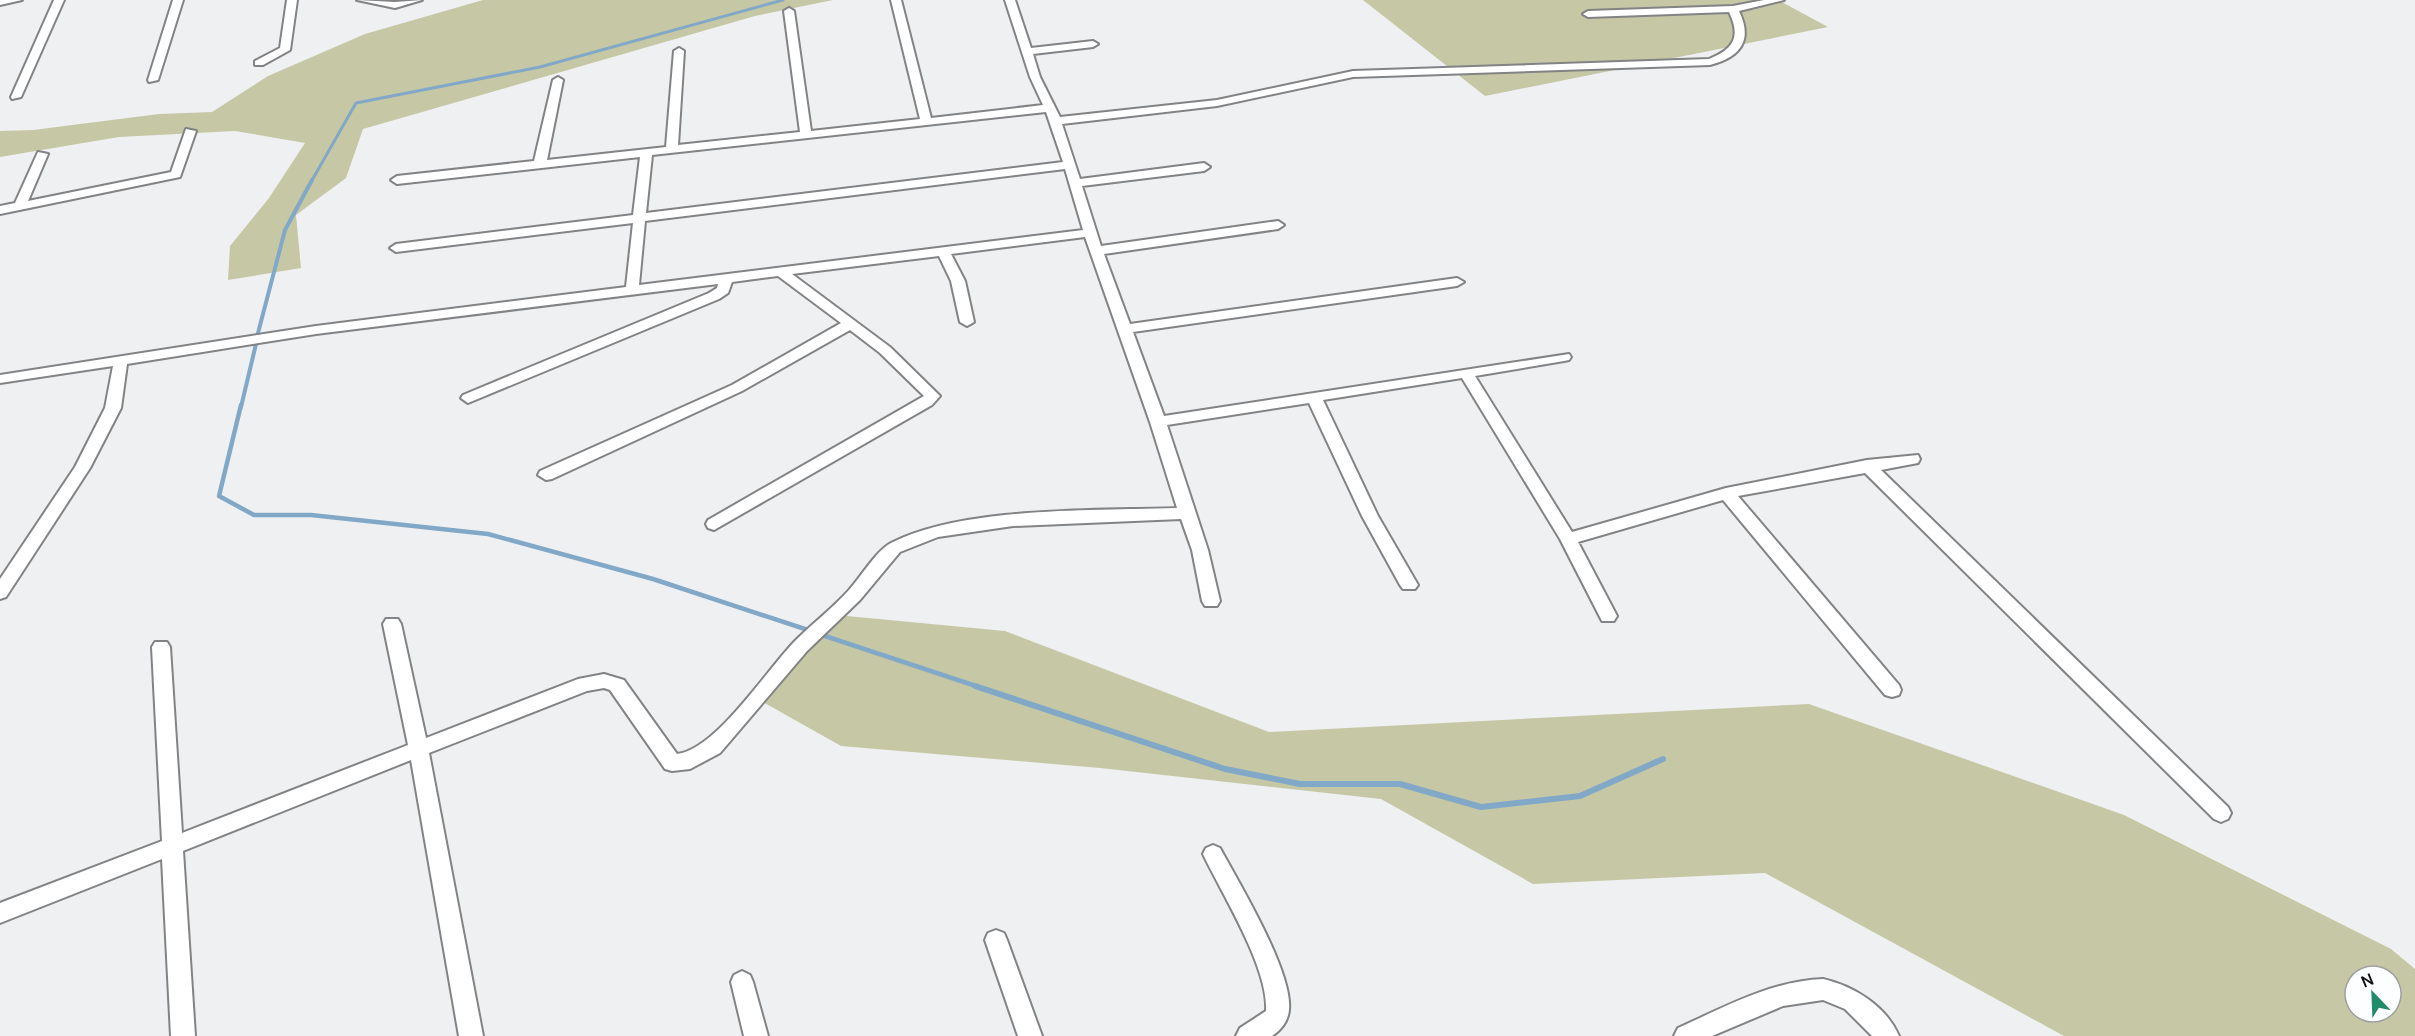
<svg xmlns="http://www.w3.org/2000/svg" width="2415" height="1036" font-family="Manrope,sans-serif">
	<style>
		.green { fill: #c6c8a5; fill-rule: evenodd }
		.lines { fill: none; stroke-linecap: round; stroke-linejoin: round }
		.stream-far3 { stroke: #82a8c7; stroke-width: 3 }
		.stream-far2 { stroke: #82a8c7; stroke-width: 4 }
		.stream-far1 { stroke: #82a8c7; stroke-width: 4.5 }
		.stream { stroke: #82a8c7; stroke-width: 6 }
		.street-casing { stroke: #828385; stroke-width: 4 }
		.street { fill: #fff; fill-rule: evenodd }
	</style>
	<rect width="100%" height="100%" fill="#eff0f2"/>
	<path class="green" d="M 483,0 L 833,0 L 755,16 L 363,129 L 346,178 L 296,215 L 301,268 L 228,280 L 230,246 L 269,198 L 305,143 L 235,131 L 119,137 L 0,157 L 0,131 L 33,130 L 159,114 L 212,112 L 268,76 L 365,34 Z
		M 1363,0 L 1778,0 L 1828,27 L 1485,96 Z
		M 826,614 L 1005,631 L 1269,732 L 1809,704 L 2124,815 L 2391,949 L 2415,969 L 2415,1036 L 2064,1036 L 1765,873 L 1533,884 L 1381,799 L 1100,768 L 841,746 L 761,701 ZM 2355,976 L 2391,976 L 2391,1012 L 2355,1012 Z"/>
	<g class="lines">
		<path class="stream-far3" d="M 311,182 L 356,103 L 540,67 L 783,0"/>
		<path class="stream-far2" d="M 258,333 L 285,230 L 312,180
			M 241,407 L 256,344"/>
		<path class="stream-far1" d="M 241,405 L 219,496 L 254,515 L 311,515 L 488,534 L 653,579 L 811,631
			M 819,634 L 979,687"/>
		<path class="stream" d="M 975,686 L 1225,769 L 1300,784 L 1400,784 L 1481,807 L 1580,796 L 1663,759"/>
		<g class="street-casing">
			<path id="street" d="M 0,0 L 22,0 L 0,5 Z
				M 54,0 L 64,0 L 21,97 L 12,99 L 11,97 Z
				M 173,0 L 183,0 L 158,80 L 149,82 L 148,80 Z
				M 287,0 L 297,0 L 290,50 L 263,65 L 255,65 L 255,61 L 280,48 Z
				M 357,0 L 395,2 L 422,0 L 395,8 Z
				M 891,0 L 901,0 L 931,118 L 1043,105 L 1030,77 L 1005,0 L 1015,0 L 1031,48 L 1093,41 L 1098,44 L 1093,47 L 1033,54 L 1040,77 L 1060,117 L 1217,100 L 1353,71 L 1709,59 C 1734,49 1741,37 1729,12 L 1588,17 L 1583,14 L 1588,11 L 1733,6 L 1764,0 L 1784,0 L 1739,11 C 1753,40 1741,57 1710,65 L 1353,77 L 1217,106 L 1062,124 L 1080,179 L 1204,163 L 1210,167 L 1204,171 L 1082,186 L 1101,246 L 1278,221 L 1284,225 L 1278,229 L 1104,254 L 1130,324 L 1457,278 L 1464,282 L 1457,286 L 1133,332 L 1164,416 L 1569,354 L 1571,357 L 1569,360 L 1564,361 L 1475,376 L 1572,532 L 1726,488 L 1867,460 L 1918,455 L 1920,459 L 1918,463 L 1881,470 L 2228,807 L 2231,813 L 2228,819 L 2221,822 L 2214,819 L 1865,473 L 1738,496 L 1899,685 L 1901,690 L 1899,695 L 1892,697 L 1885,695 L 1723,500 L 1578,542 L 1617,616 L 1614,621 L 1602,621 L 1560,539 L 1462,378 L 1323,400 L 1378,516 L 1418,585 L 1415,589 L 1403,589 L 1400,585 L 1362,516 L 1309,403 L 1167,425 L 1208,550 L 1220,601 L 1217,606 L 1205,606 L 1202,601 L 1192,550 L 1181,519 L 1013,526 L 938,537 L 900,552 L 860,600 L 807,651 L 720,753 L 690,769 L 672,771 L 665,769 L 610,690 L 604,688 L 587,691 L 429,753 L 483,1036 L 459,1036 L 411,760 L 183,851 L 195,1036 L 171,1036 L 162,859 L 0,923 L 0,903 L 162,841 L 152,647 L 155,642 L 167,642 L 170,647 L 182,833 L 408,745 L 383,624 L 386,619 L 398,619 L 401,624 L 426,738 L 578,679 L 604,674 L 624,680 L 677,754 C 716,750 768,668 796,640 C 813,623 833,608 849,590 C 860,578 877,550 891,543 C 965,506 1094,511 1177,508 L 1150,422 L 1085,237 L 951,254 L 965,281 L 974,322 L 967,326 L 960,322 L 951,281 L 939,256 L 792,274 L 890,347 L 940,396 L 932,405 L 714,530 L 708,528 L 706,524 L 708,520 L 924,396 L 880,353 L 850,330 L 742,391 L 552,479 L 546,480 L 538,475 L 540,471 L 732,385 L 841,323 L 778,276 L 732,282 L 728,293 L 719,299 L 468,403 L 461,398 L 463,395 L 709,293 L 717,288 L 718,284 L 316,334 L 127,364 L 121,408 L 90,468 L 6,597 L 0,599 L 0,579 L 75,467 L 105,408 L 113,366 L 0,383 L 0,375 L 316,326 L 626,287 L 633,223 L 396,252 L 390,248 L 396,244 L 633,215 L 640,157 L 397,184 L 391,180 L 397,176 L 534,161 L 553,80 L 558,77 L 563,80 L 547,160 L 666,147 L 674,51 L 679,48 L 684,51 L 678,145 L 800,132 L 784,11 L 789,8 L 794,11 L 811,131 L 920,119 ZM 1046,112 L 1063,162 L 646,213 L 652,155 ZM 1065,169 L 1083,230 L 639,285 L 645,221 Z
				M 186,129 L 196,131 L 180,177 L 0,214 L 0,206 L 15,203 L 38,152 L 48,154 L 28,201 L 171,172 Z
				M 1213,845 L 1220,848 C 1239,883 1293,972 1289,1010 C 1288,1021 1281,1030 1272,1036 L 1236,1036 L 1240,1028 L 1266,1011 C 1269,968 1222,894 1203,854 L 1206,848 Z
				M 996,930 L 1004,933 L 1007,940 L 1042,1036 L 1018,1036 L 985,940 L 988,933 Z
				M 742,971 L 750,975 L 753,982 L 768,1036 L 744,1036 L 731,982 L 734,975 Z
				M 1823,979 C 1854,986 1886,1006 1899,1036 L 1872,1036 L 1845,1009 L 1823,1000 L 1783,1006 L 1712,1036 L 1674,1036 L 1678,1028 C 1725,1007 1771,981 1823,979 Z"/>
		</g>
		<use href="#street" class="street"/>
	</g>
	<g transform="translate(2373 994) rotate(337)"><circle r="28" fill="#fdfeff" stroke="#9fa0a0" stroke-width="1.5"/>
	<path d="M0-4.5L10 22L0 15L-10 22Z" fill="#208b69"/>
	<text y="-9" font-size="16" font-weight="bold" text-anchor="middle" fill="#111212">N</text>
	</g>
</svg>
